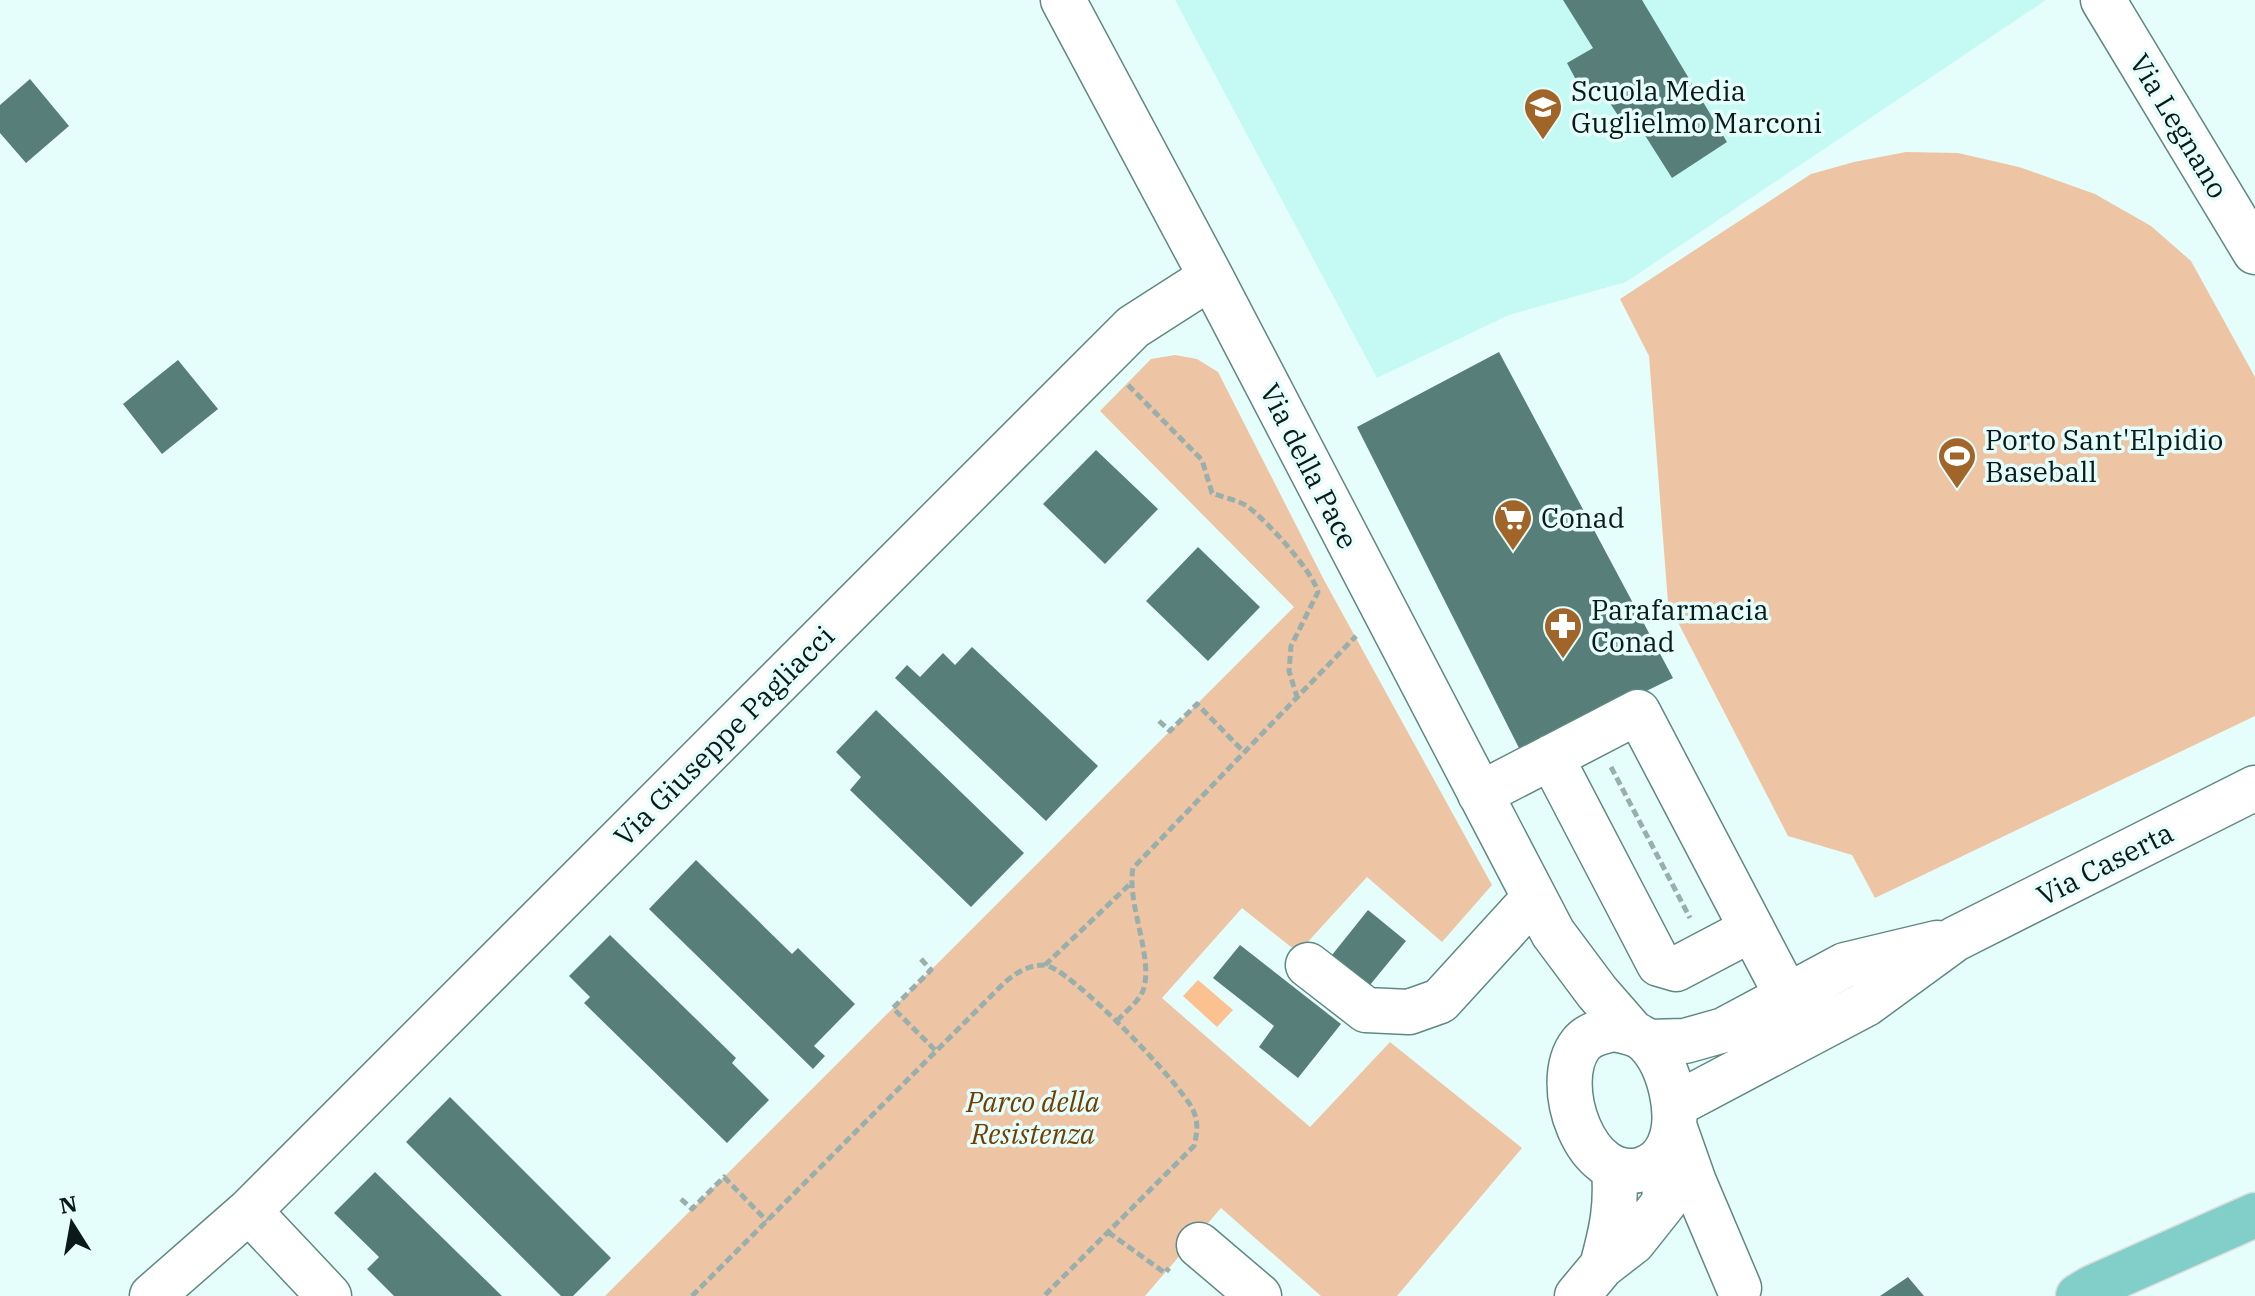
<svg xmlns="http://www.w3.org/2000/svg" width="2255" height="1296" font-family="'IBM Plex Serif',serif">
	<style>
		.built { fill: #c5faf4 }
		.green { fill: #edc5a5 }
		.water { fill: #fcc191 }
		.building { fill: #577e79 }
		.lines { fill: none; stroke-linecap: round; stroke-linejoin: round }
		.minor-casing { stroke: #608883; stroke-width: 47 }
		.major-casing { stroke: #dddfdf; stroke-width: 47 }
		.path { stroke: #99afac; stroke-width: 5; stroke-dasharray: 8 4; stroke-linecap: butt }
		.minor { stroke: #fff; stroke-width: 44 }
		.major { stroke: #82cec8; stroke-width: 44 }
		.labels { text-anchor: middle; stroke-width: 7; stroke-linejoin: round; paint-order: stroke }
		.poi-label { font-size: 28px; fill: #0a1a18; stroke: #e5fefb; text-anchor: start }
		.street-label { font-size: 28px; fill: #0a1a18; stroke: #e5fefb }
		.park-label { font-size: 28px; font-style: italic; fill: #723e00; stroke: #e5fefb }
	</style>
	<rect width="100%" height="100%" fill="#e5fefb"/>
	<path class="built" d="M 1175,0 L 2046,0 L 1626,282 L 1509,315 L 1377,378 Z"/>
	<path class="green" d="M 1906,152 L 1958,153 L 2019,167 L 2095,194 L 2151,226 L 2191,261 L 2255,377 L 2255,716 L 1875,898 L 1852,855 L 1788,836 L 1668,603 L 1649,356 L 1620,299 L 1811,174 L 1854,162 Z
		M 1175,355 L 1197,359 L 1218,372 L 1324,580 L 1492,885 L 1442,942 L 1367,877 L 1305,945 L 1291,947 L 1242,908 L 1162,998 L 1310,1127 L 1390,1042 L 1522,1148 L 1397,1296 L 1321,1296 L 1221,1208 L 1145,1296 L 605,1296 L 1294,607 L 1100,411 L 1151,359 Z"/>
	<path class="water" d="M 1198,980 L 1233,1010 L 1217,1027 L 1183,996 Z"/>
	<path class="building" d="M 1563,0 L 1642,0 L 1727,142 L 1672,178 L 1634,118 L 1621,120 L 1600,88 L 1583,93 L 1567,63 L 1593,48 Z
		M 30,79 L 69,126 L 26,163 L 0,133 L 0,105 Z
		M 1499,352 L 1673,678 L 1521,752 L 1357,427 Z
		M 178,360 L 218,409 L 162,454 L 123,404 Z
		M 1096,450 L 1158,509 L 1105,564 L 1043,504 Z
		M 1198,547 L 1260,607 L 1208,661 L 1146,601 Z
		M 972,647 L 1098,766 L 1046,821 L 895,678 L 907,665 L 920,677 L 943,653 L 955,665 Z
		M 876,710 L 1024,853 L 971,907 L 850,790 L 861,777 L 836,752 Z
		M 696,860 L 792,954 L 798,948 L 855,1004 L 814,1046 L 825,1056 L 813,1069 L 649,909 Z
		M 1368,910 L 1406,941 L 1370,985 L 1332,955 Z
		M 610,935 L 736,1058 L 732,1063 L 769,1100 L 727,1143 L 584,1003 L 590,997 L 569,976 Z
		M 1240,945 L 1341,1024 L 1298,1078 L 1259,1047 L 1274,1026 L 1213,978 Z
		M 450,1097 L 611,1258 L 573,1296 L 561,1296 L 406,1142 Z
		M 375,1172 L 502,1296 L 394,1296 L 367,1269 L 379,1257 L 334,1213 Z
		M 1908,1277 L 1924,1296 L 1880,1296 Z"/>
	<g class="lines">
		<g class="minor-casing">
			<path id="minor" d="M 1063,0 L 1211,277 L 1553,933 L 1597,992 L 1631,1031
				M 2103,0 L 2255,252
				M 1551,757 L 1659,964 L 1676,969 L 1752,929
				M 1480,794 L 1638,712 L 1787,996
				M 1308,965 L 1366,1010 L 1409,1012 L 1440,1001 L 1534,898
				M 1613,1029 C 1625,1031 1638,1033 1647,1042 C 1670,1065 1682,1116 1669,1145 C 1664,1157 1655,1165 1643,1169 C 1586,1187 1550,1083 1581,1044 C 1589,1034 1601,1032 1613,1029 Z
				M 1647,1042 L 1685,1041 L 1724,1030 L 1845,965 L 1937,943
				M 1675,1105 L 1866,1004 L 1955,939 L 2255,788
				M 1676,1131 L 1694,1182 L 1739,1288
				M 249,1211 L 329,1296
				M 1199,1245 L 1259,1296
				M 1602,1266 C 1612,1230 1617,1206 1614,1169
				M 152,1296 L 249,1211 L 1133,327 L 1211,277
				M 1577,1296 L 1602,1266 L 1633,1242 L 1664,1203 L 1667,1151"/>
		</g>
		<g class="major-casing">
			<path id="major" d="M 2078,1296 L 2093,1287 L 2255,1215"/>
		</g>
		<path class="path" d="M 1128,385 L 1202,460 L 1212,493 C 1222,497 1237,500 1247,506 C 1266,520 1312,570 1318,592 L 1291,646 L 1289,671 L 1297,697
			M 1159,721 L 1170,731 L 1197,704 L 1244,752
			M 1611,767 L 1690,918
			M 921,959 L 931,970 L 893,1008 L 936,1051
			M 1045,965 L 1129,885
			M 1117,1021 C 1124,1013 1137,1003 1142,993 C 1156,962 1126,904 1133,868 L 1356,636
			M 681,1199 L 692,1209 L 724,1177 L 767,1221
			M 1108,1232 L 1165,1273 L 1169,1268
			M 692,1296 L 1005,982 C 1016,973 1028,965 1044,965 C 1069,966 1182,1085 1193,1110 C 1199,1123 1197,1133 1194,1146 L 1044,1296"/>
		<use href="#minor" class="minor"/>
		<use href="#major" class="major"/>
	</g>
	<defs>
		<g id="school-pin" transform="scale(2)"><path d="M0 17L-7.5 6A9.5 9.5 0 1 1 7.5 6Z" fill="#a16429" stroke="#e5fefb"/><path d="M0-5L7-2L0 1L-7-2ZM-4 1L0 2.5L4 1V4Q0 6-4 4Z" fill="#fff"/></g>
		<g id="stadium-pin" transform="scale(2)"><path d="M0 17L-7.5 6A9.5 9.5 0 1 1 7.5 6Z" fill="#a16429" stroke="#e5fefb"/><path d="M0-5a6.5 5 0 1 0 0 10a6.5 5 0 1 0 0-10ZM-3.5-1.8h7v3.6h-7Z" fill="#fff"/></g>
		<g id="supermarket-pin" transform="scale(2)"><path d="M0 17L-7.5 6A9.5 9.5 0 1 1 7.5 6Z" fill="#a16429" stroke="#e5fefb"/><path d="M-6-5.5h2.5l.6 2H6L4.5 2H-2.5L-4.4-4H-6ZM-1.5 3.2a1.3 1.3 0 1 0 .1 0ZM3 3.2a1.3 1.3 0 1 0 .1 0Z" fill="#fff"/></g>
		<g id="pharmacy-pin" transform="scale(2)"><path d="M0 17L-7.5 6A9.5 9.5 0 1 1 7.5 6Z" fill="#a16429" stroke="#e5fefb"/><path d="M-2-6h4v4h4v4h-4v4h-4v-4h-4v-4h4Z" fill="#fff"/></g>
	</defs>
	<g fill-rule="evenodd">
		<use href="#school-pin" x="1543" y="107"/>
		<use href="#stadium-pin" x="1957" y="456"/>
		<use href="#supermarket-pin" x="1513" y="518"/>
		<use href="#pharmacy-pin" x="1563" y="626"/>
	</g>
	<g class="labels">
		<g class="poi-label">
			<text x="1571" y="101">Scuola Media<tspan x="1571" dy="32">Guglielmo Marconi</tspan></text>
			<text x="1985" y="450">Porto Sant'Elpidio<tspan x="1985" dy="32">Baseball</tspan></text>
			<text x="1541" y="528">Conad</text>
			<text x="1591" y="620">Parafarmacia<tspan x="1591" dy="32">Conad</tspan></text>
		</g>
		<g class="street-label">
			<text transform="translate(2179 126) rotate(59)" y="10">Via Legnano</text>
			<text transform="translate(1309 466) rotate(63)" y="10">Via della Pace</text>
			<text transform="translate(724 736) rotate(-45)" y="10">Via Giuseppe Pagliacci</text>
			<text transform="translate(2105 864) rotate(-27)" y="10">Via Caserta</text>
		</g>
		<g class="park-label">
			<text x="1033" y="1112">Parco della<tspan x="1033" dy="32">Resistenza</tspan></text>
		</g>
	</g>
	<g transform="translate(72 1224) rotate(349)" stroke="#e5fefb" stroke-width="6" paint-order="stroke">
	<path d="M0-6L14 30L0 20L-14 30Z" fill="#0a1a18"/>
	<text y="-12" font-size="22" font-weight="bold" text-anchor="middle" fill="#0a1a18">N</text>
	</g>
</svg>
